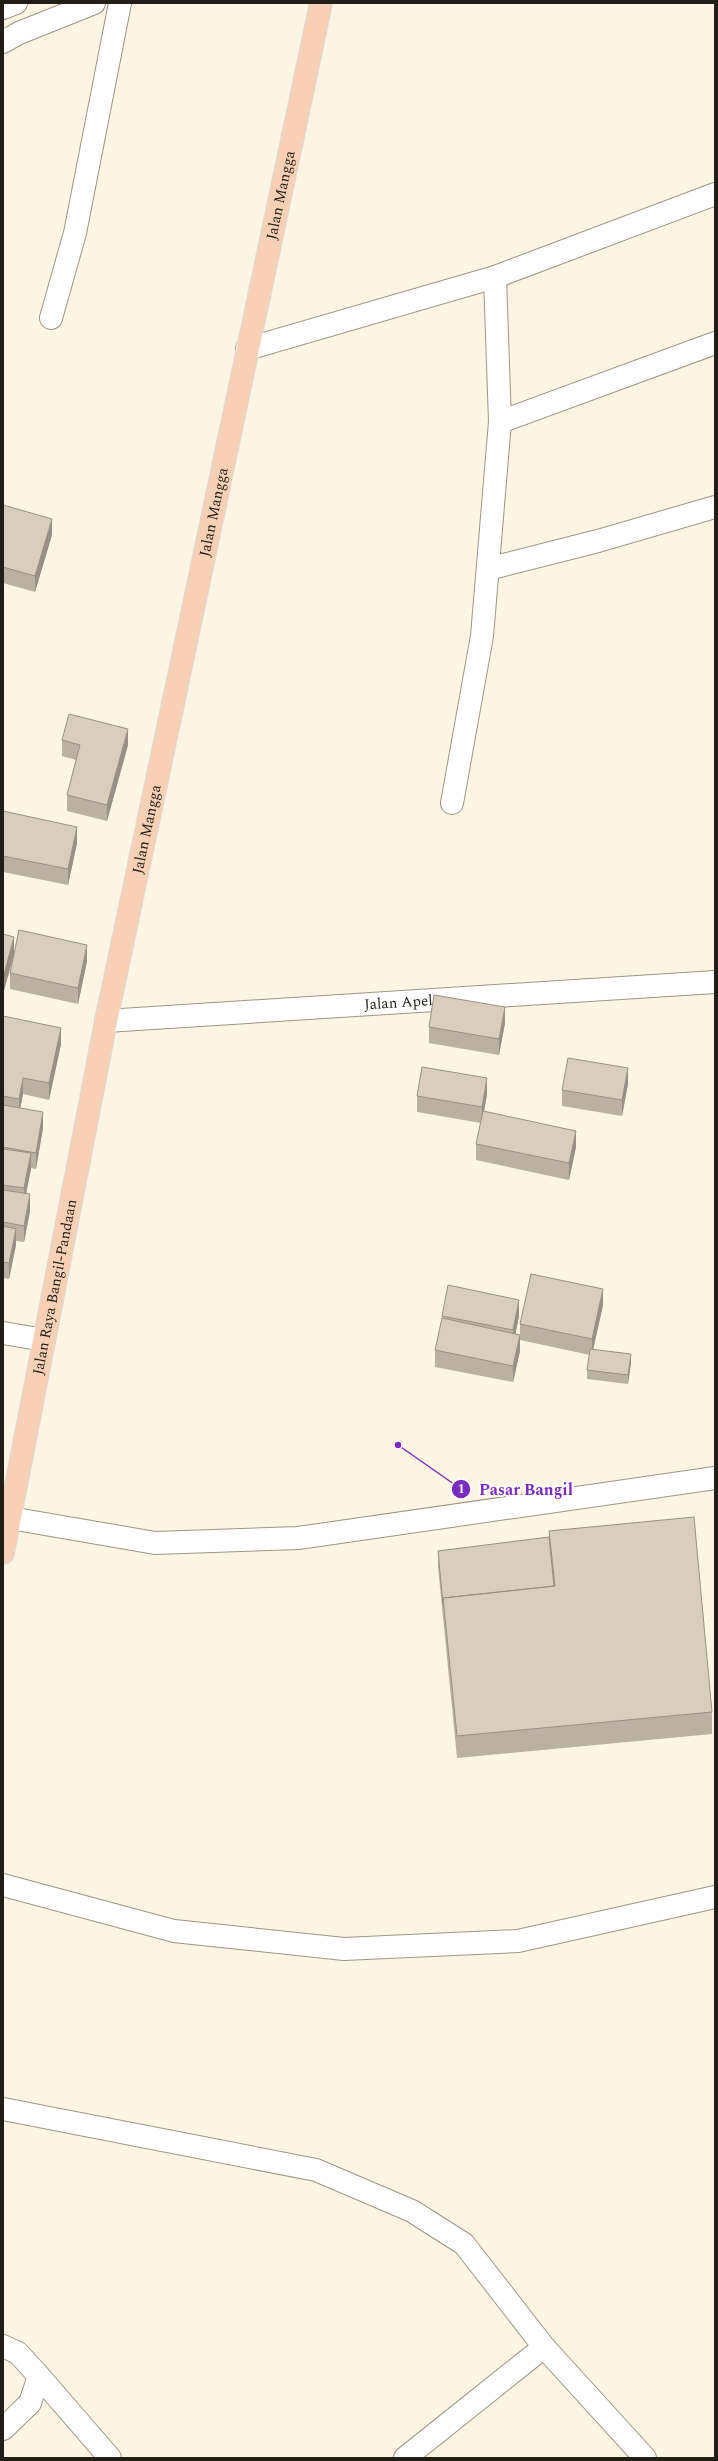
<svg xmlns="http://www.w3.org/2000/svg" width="718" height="2461" font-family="Spectral,serif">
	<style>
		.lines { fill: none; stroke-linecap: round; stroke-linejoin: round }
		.minor-casing { stroke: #9e9685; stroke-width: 24 }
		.major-casing { stroke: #dbdbda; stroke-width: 24 }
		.minor { stroke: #fff; stroke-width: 22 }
		.major { stroke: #f7d0b5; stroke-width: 22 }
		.wall { fill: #bbb1a3 }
		.shaded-wall { fill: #989084 }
		.building { fill: #d9cebd; stroke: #989084 }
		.labels { text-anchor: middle; stroke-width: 4; stroke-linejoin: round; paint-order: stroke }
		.street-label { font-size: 15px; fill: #211e17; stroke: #fff }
		.leader { fill: none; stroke: #7b2cbf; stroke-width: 1.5 }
		.callout-dot { fill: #7b2cbf; stroke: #fff; stroke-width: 1.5 }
		.mark-label { font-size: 12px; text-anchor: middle; font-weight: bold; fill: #fff }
		.callout-label { font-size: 16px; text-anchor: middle; font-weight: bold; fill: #7b2cbf; stroke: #fff; stroke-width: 4; stroke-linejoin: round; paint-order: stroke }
	</style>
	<rect width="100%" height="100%" fill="#fdf5e3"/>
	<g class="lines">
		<g class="minor-casing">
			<g id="minor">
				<path d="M 3,8 L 16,3"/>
				<path d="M 3,42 L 19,33 L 94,3"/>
				<path d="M 51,318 L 75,233 L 120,3"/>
				<path d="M 247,349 L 495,277 L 715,194"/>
				<path d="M 500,422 L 715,343"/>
				<path d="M 488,569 L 598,541 L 715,507"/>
				<path d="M 452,803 L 482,636 L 500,422 L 495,277"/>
				<path id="s1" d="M 106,1021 L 715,982"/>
				<path d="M 3,1333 L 44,1340"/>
				<path d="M 10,1518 L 155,1543 L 298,1538 L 715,1478"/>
				<path d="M 3,1885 L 174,1931 L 344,1949 L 518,1941 L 715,1897"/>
				<path d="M 3,2109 L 316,2170 L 412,2211 L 464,2244 L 544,2347 L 405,2458"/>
				<path d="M 3,2346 L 18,2353 L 39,2376 L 30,2403 L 3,2429"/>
				<path d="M 544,2347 L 645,2458"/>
				<path d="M 39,2376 L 110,2458"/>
			</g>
		</g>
		<g class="major-casing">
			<g id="major">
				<path id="s2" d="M 3,1553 L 106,1021 L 321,3"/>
			</g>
		</g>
		<use href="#minor" class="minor"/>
		<use href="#major" class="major"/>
	</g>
	<path class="wall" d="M 3,505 L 52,535 L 35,592 L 3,583 Z
		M 62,740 L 128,745 L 107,821 L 67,811 L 67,795 L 76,760 L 62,756 Z
		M 3,811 L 77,843 L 68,885 L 3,872 Z
		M 3,934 L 14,952 L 87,961 L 78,1004 L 10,989 L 10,973 L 13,959 L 3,994 Z
		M 3,1016 L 61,1044 L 49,1100 L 23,1094 L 20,1108 L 43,1128 L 36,1169 L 31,1168 L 26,1194 L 30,1211 L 24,1242 L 16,1241 L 16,1245 L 9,1279 L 3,1278 Z
		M 505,1023 L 499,1055 L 429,1043 L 429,1027 Z
		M 628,1084 L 622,1116 L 562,1106 L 562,1090 Z
		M 487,1094 L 484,1111 L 576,1147 L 569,1180 L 476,1160 L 476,1144 L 481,1123 L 417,1112 L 417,1096 Z
		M 603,1305 L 593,1349 L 631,1363 L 628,1384 L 587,1379 L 587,1370 L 590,1355 L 520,1340 L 520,1324 Z
		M 442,1316 L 519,1316 L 515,1334 L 520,1351 L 513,1382 L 435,1367 L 435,1350 L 442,1321 Z
		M 549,1531 L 712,1712 L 712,1734 L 457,1758 L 438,1567 L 438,1551 L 549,1537 Z"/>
	<path class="shaded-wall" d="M 52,519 L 52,535 L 35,592 L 35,576 Z
		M 128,729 L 128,745 L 107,821 L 107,805 Z
		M 77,827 L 77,843 L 68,885 L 68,869 Z
		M 14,937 L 14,953 L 3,994 L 3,978 Z
		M 87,945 L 87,961 L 78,1004 L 78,988 Z
		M 505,1007 L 505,1023 L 499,1055 L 499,1039 Z
		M 61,1028 L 61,1044 L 49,1100 L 49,1083 Z
		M 628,1068 L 628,1084 L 622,1116 L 622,1100 Z
		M 23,1078 L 23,1094 L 19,1115 L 19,1099 Z
		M 487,1078 L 487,1094 L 482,1123 L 482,1107 Z
		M 43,1112 L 43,1128 L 36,1169 L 36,1153 Z
		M 576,1131 L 576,1147 L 569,1180 L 569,1163 Z
		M 31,1153 L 31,1169 L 24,1204 L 24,1188 Z
		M 30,1194 L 30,1211 L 24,1242 L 24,1226 Z
		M 16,1229 L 16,1245 L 9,1279 L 9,1263 Z
		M 603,1289 L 603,1305 L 592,1355 L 592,1339 Z
		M 519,1300 L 519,1316 L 513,1347 L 513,1330 Z
		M 520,1335 L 520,1351 L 513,1382 L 513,1366 Z
		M 631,1354 L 631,1363 L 628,1384 L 628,1375 Z"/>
	<path class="building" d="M 3,505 L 52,519 L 35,576 L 3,567 Z
		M 69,714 L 128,729 L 107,805 L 67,795 L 80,745 L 62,740 Z
		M 3,811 L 77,827 L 68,869 L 3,856 Z
		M 19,930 L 87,945 L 78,988 L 10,973 Z
		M 3,934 L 14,937 L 3,978 Z
		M 434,995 L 505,1007 L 499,1039 L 429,1027 Z
		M 3,1016 L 61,1028 L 49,1083 L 23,1078 L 19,1099 L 3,1096 Z
		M 568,1058 L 628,1068 L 622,1100 L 562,1090 Z
		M 422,1067 L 487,1078 L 482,1107 L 417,1096 Z
		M 3,1105 L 43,1112 L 36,1153 L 3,1147 Z
		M 483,1111 L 576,1131 L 569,1163 L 476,1144 Z
		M 3,1149 L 31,1153 L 24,1188 L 3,1185 Z
		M 3,1190 L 30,1194 L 24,1226 L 3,1222 Z
		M 3,1226 L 16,1229 L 9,1263 L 3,1262 Z
		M 531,1274 L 603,1289 L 592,1339 L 520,1324 Z
		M 448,1285 L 519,1300 L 513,1330 L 442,1316 Z
		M 442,1318 L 520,1335 L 513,1366 L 435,1350 Z
		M 590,1349 L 631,1354 L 628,1375 L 587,1370 Z
		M 694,1517 L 712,1712 L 457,1736 L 443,1598 L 555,1586 L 549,1531 Z
		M 549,1537 L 554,1586 L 443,1598 L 443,1604 L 438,1551 Z"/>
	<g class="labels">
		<g class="street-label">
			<text dy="5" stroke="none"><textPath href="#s2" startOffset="1386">Jalan Mangga</textPath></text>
			<text dy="5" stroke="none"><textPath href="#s2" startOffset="1062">Jalan Mangga</textPath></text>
			<text dy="5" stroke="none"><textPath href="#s2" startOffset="738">Jalan Mangga</textPath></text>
			<text dy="5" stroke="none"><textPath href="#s1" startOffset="293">Jalan Apel</textPath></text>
			<text dy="5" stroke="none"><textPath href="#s2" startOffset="271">Jalan Raya Bangil-Pandaan</textPath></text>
		</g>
	</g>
	<path class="leader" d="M398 1445L461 1489"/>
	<g class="callout-dot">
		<circle cx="398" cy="1445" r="4"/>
		<circle cx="461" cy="1489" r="10"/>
	</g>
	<g class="mark-label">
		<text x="461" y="1493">1</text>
	</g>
	<g class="callout-label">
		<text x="526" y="1495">Pasar Bangil</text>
	</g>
	<rect width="718" height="2461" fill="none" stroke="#211e17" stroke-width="8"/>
</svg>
